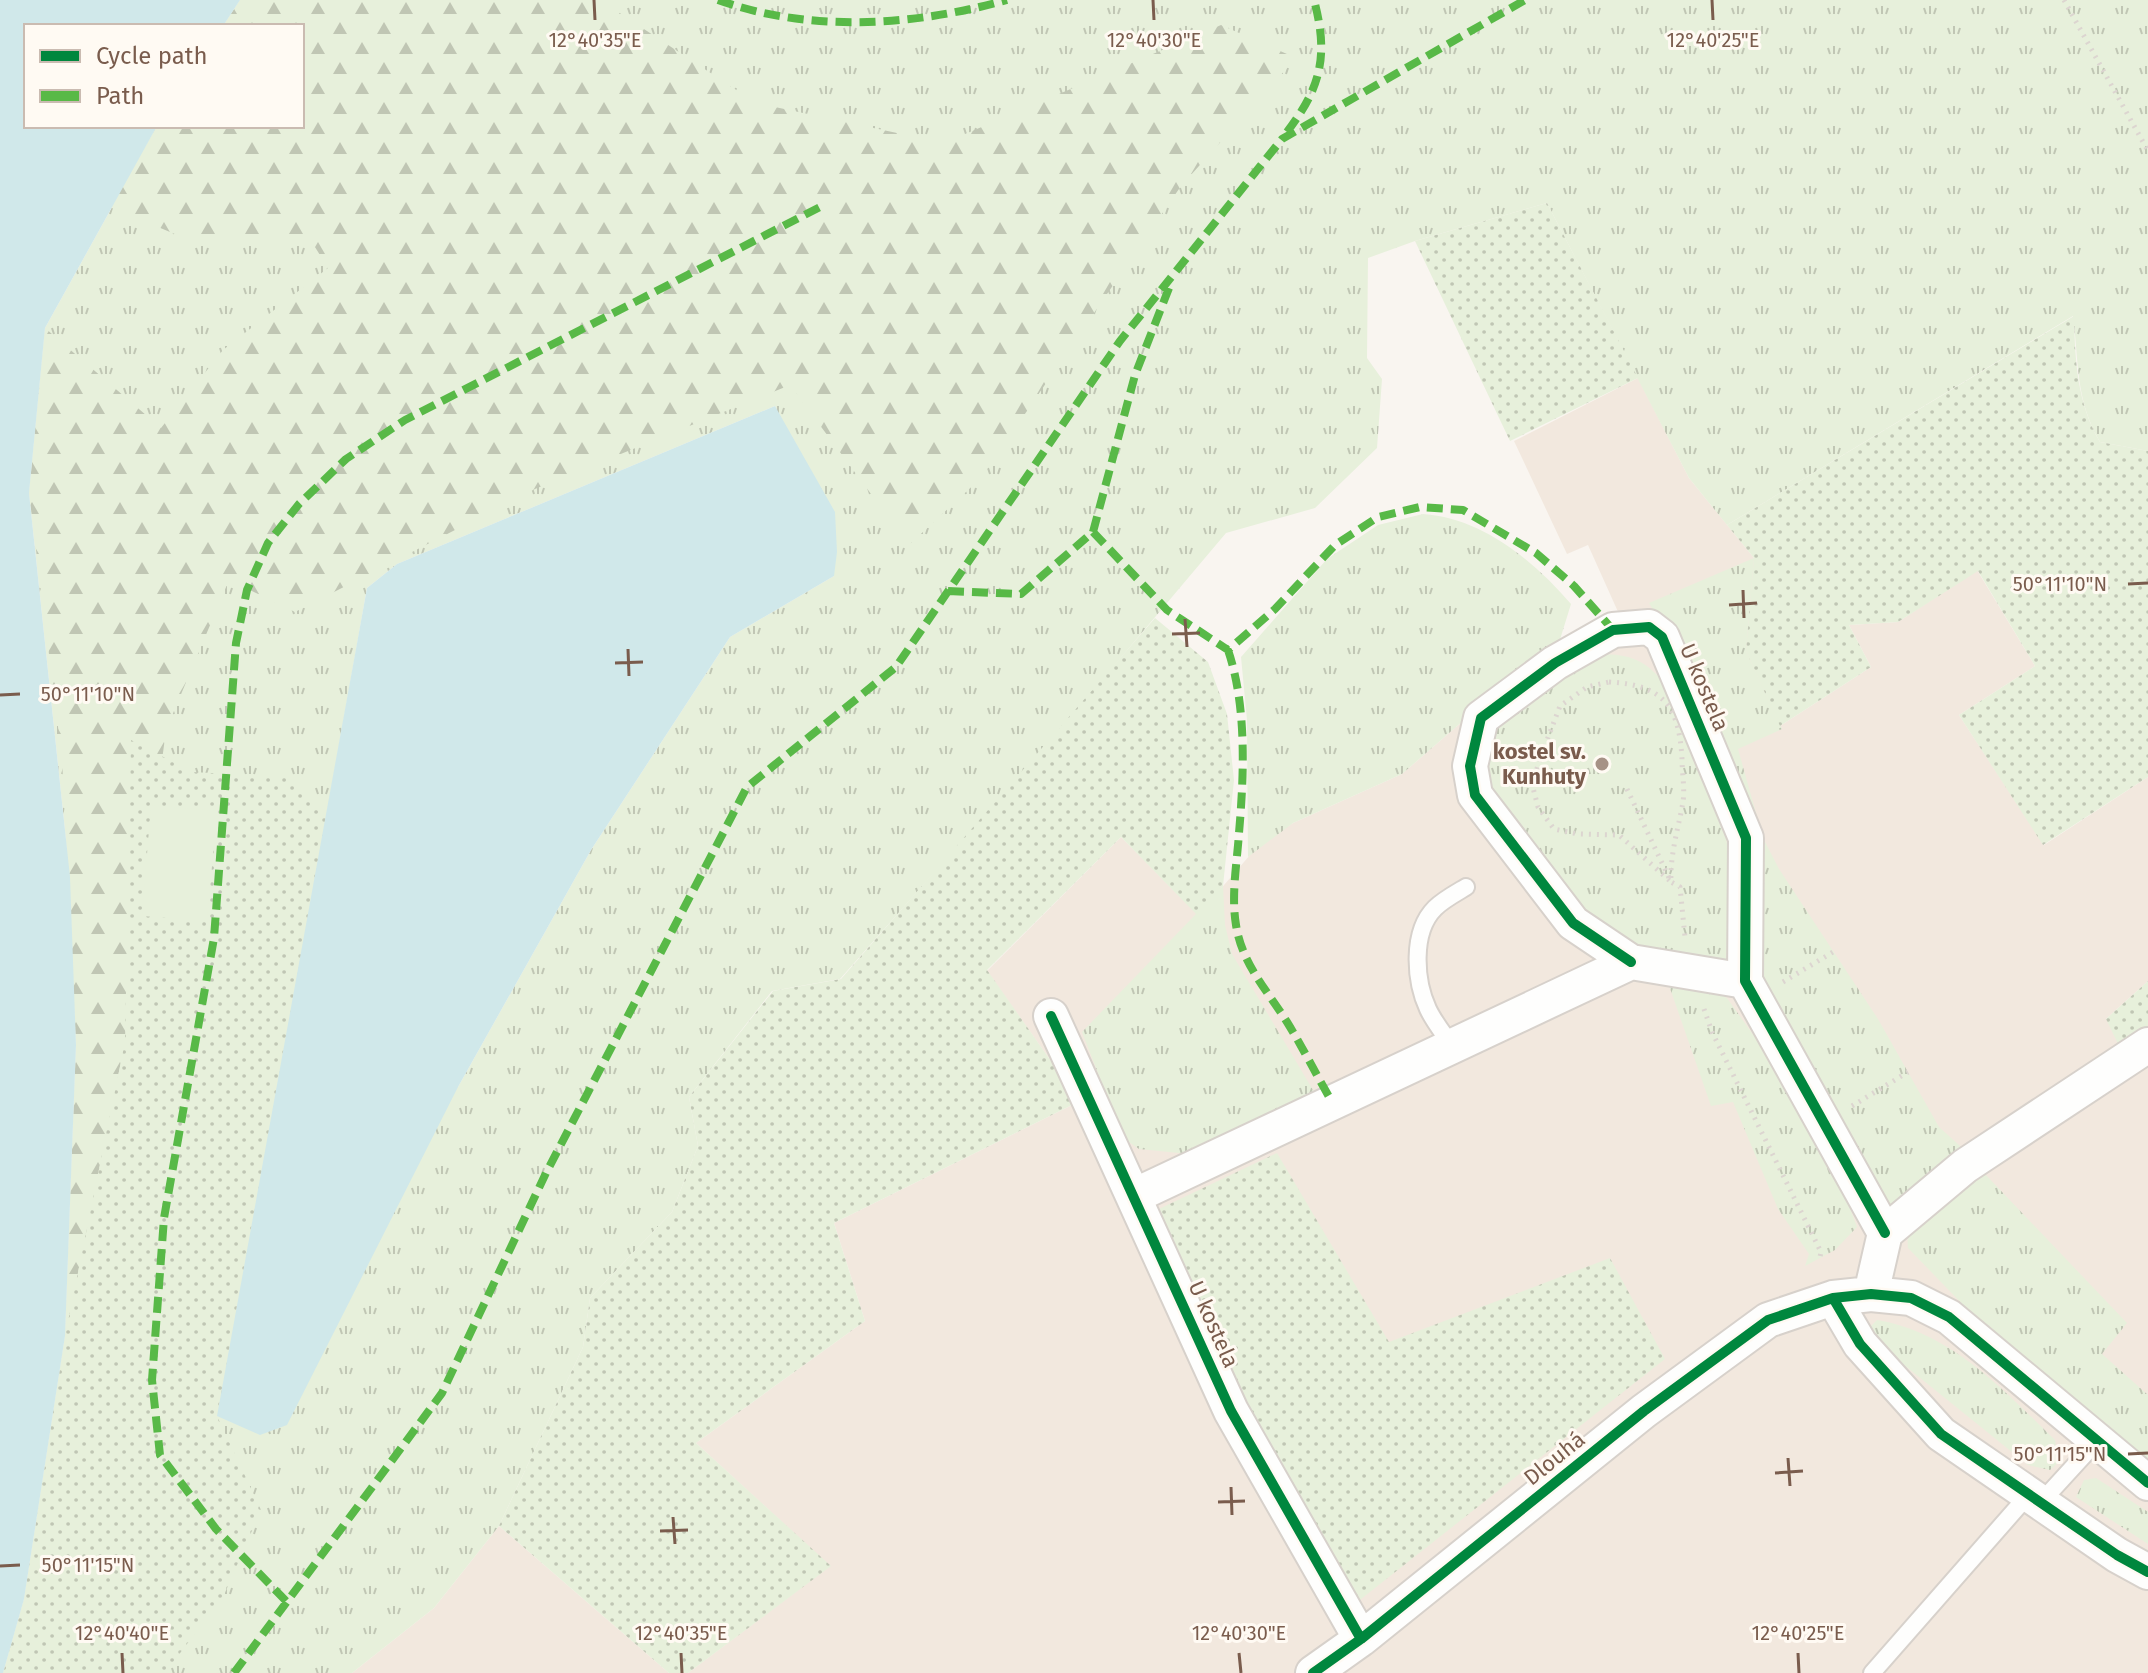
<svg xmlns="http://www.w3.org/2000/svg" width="2148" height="1673" font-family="'Fira Sans',sans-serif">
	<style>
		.residential { fill: #f2e8de }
		.grass { fill: url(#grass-tufts); fill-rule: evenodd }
		.forest { fill: url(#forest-firs) }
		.park { fill: url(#park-dots) }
		.pitch { fill: #e7f0db }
		.water { fill: #d0e8ea }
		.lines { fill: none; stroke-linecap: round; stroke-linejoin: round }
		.service-casing { stroke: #d7d1cb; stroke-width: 20 }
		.minor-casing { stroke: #d7d1cb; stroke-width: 38 }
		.path { stroke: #dcd5d0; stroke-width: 5; stroke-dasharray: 2 6; stroke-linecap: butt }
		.service { stroke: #fefefd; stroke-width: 16 }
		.minor { stroke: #fefefd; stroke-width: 34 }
		.quiet { stroke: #58b947; stroke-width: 8; stroke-dasharray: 16 8; stroke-linecap: butt }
		.cycleway-casing { stroke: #fffaf3; stroke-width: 15 }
		.cycleway { stroke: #00873e; stroke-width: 10 }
		.ticks { fill: none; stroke: #7a5c4d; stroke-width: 3 }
		.poi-dot { fill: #a69286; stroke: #fffaf3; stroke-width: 3 }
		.labels { text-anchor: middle; stroke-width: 6; stroke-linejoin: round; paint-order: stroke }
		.street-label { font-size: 22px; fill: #7a5c4d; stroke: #fffaf3 }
		.poi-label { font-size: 22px; font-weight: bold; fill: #7a5c4d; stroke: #fffaf3; text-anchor: end }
		.ticks-label { font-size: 20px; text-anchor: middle; fill: #7a5c4d; stroke: #fffaf3; stroke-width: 6; stroke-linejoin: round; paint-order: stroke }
	</style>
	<defs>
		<pattern id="grass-tufts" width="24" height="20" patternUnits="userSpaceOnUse" patternTransform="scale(2)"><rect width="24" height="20" fill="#e7f0db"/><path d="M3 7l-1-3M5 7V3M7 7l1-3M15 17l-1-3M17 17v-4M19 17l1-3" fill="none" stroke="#c0c6b4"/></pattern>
		<pattern id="forest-firs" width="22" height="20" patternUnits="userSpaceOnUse" patternTransform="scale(2)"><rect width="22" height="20" fill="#e7f0db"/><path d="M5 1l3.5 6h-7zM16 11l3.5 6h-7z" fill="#c0c6b4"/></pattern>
		<pattern id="park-dots" width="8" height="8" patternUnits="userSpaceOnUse" patternTransform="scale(2)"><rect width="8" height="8" fill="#e7f0db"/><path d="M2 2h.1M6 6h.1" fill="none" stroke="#c0c6b4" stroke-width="1.8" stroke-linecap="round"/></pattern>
	</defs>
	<rect width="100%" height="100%" fill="#f9f5f0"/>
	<path class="residential" d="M 1638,378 L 1689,478 L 1754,558 L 1780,726 L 1871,667 L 1849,625 L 1898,622 L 1977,570 L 2035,666 L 1959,715 L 2044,845 L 2148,777 L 2148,981 L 2106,1019 L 2148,1029 L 2148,1673 L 688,1673 L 830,1566 L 696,1443 L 865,1321 L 834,1223 L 1072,1105 L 1058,1071 L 987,971 L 1121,837 L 1198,915 L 1257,847 L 1293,823 L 1402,774 L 1479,707 L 1619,614 L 1588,545 L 1567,554 L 1514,441 Z
		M 499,1526 L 669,1673 L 352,1673 L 434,1608 Z"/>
	<path class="grass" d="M 240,0 L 2148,0 L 2148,451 L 2100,442 C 2075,399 2079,362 2073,316 L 1727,525 L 1689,478 L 1547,203 L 1415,241 L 1368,258 L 1367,358 L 1382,379 L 1377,448 L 1315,508 L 1226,533 L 1048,744 L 840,979 L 772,991 L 689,1097 L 698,1146 L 672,1212 L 590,1298 L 583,1347 L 499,1526 L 434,1608 L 352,1673 L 3,1673 L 24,1599 L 65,1336 L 76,1045 L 70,877 L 29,493 L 45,328 L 157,126 L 302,126 L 302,26 L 223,26 ZM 775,406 L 834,576 L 730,637 L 591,850 L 458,1087 L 327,813 L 367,588 L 397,564 Z
		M 1423,514 C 1482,518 1533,560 1571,604 L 1558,646 L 1479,707 L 1402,774 L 1293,823 L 1248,857 L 1247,720 L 1241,657 L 1327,559 L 1378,525 Z
		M 1754,558 L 1746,651 L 1782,729 L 1738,749 L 1763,838 L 1779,869 L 1878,1019 L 1939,1127 L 1969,1154 L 1889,1206 L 1756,976 L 1756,853 L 1678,652 L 1649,603 Z
		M 1595,654 C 1626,654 1643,657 1663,682 L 1718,795 L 1732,871 L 1726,961 L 1630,943 L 1568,903 L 1487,797 L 1487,733 Z
		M 1223,886 L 1225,925 L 1232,954 L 1316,1095 L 1189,1154 L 1139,1149 L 1123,1138 L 1082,1032 Z
		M 1665,974 L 1708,987 L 1727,998 L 1754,1036 L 1848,1203 L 1857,1227 L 1835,1250 L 1805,1266 L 1809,1254 L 1778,1209 L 1733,1102 L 1711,1106 Z
		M 1984,1173 L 2127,1323 L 2102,1354 L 2148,1395 L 2148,1466 L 2088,1419 L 1970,1312 L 1908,1248 C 1903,1212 1958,1191 1984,1173 Z
		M 1877,1320 C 1951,1332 2003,1390 2055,1440 L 2058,1463 L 2050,1470 L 2028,1465 L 1893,1356 L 1871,1334 L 1871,1326 Z
		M 2096,1478 L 2148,1512 L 2148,1544 L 2076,1497 L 2084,1480 Z"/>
	<path class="forest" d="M 240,0 L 600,0 L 756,103 L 944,143 L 1221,25 L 1296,58 L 1181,186 L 981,478 L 909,545 L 790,385 L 535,489 L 295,612 L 229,580 L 166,730 L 125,1042 L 65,1336 L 76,1045 L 62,759 L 29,493 L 45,328 L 161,428 L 223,350 L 328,268 L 310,239 L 194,242 L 110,207 L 157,126 L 302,126 L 302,26 L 223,26 Z"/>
	<path class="park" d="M 1547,203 L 1638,378 L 1510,441 L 1415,241 Z
		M 2074,316 C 2075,360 2077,403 2100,442 L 2148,451 L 2148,777 L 2043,845 L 1959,715 L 2035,666 L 1978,571 L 1898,622 L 1849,625 L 1871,667 L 1780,726 L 1746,651 L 1754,558 L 1727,525 Z
		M 1155,618 L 1208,662 L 1227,714 L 1234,780 L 1223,886 L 1198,916 L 1121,837 L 987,970 L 1058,1071 L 1072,1105 L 834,1223 L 865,1321 L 696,1443 L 831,1566 L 688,1673 L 669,1673 L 499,1526 L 583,1347 L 590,1298 L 672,1212 L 698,1146 L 689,1097 L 773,991 L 841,979 Z
		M 131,740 L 192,772 L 290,777 L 327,813 L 217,1416 L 261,1510 L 224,1595 L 165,1673 L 3,1673 L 24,1599 L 65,1336 L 125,1042 Z
		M 2148,981 L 2148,1029 L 2120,1048 L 2106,1019 Z
		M 1277,1153 L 1389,1342 L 1610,1258 L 1665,1359 L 1356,1603 L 1241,1400 L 1154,1220 L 1159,1209 Z"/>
	<path class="pitch" d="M 151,805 L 217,811 L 207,921 L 142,916 Z"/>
	<path class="water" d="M 0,0 L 240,0 L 223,26 L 26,26 L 26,126 L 157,126 L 45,328 L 29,493 L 70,877 L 76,1045 L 65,1336 L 24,1599 L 3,1673 L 0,1673 Z
		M 775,406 L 835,512 L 837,552 L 834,576 L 730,637 L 591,850 L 458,1087 L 287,1425 L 260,1435 L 217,1416 L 367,588 L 397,564 Z"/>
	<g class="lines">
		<g class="service-casing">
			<path id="service" d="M 1452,1046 C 1444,1034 1434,1022 1428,1009 C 1415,981 1411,932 1435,908 C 1443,900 1456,893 1466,887
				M 2042,1501 L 2096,1442
				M 1872,1673 L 2030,1493"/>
		</g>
		<g class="minor-casing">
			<path id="minor" d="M 1631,962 L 1573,923 L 1475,795 L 1470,766 L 1481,718 L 1555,663 L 1613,630 L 1649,627 L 1662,637 L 1746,838 L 1745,981 L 1885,1233
				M 1051,1016 L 1231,1411 L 1361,1639
				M 1134,1196 L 1631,962 L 1745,981
				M 1871,1294 L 1885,1233 L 1965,1166 L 2148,1045
				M 1833,1298 L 1860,1344 L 1941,1434 L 2117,1555 L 2148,1572
				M 1313,1673 L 1361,1639 L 1644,1411 L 1768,1320 L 1833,1298 L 1871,1294 L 1911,1298 L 1949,1317 L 2148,1483"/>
		</g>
		<path class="path" d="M 2064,0 L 2148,151
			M 1609,682 C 1664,685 1679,706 1682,759 C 1682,773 1685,789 1683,802 C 1678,830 1670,854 1671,882 L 1619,835 L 1578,834 L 1554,829 L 1538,807 L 1532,784 L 1541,756 L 1560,706 L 1587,687 Z
			M 1627,789 L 1671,882 L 1680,887 L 1685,937
			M 1783,982 L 1833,952
			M 1704,1009 L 1712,1032 L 1821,1252 L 1819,1262
			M 1852,1106 L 1908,1072"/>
		<use href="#service" class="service"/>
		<use href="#minor" class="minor"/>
		<path class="quiet" d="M 718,0 C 811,33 913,26 1007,0
			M 1287,132 C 1321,87 1329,56 1314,0
			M 1093,532 L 1135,375 L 1169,288
			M 948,591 L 1021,594 L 1093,532 L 1167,610 L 1228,650 L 1275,609 L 1335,545 L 1378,517 L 1420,507 L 1463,510 L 1536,553 L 1574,586 L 1613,630
			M 1228,650 C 1247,706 1244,775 1239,833 C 1237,863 1231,895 1236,925 C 1242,964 1267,990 1287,1022 C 1303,1048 1317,1076 1332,1102
			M 286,1601 L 216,1529 L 160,1455 L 152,1380 L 164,1218 L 214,938 L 236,643 L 247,590 L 268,543 L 299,504 L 346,459 L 405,420 L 824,205
			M 234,1673 L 442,1393 L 546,1173 L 747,787 L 896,667 L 1120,341 L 1282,139 L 1525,0"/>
		<g class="cycleway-casing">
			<path id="cycleway" d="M 1631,962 L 1573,923 L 1475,795 L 1470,766 L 1481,718 L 1555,663 L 1613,630 L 1649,627 L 1662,637 L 1746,838 L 1745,981 L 1885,1233
				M 1051,1016 L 1231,1411 L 1361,1639
				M 1833,1298 L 1860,1344 L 1941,1434 L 2117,1555 L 2148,1572
				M 1313,1673 L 1361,1639 L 1644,1411 L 1768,1320 L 1833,1298 L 1871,1294 L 1911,1298 L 1949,1317 L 2148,1483"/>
		</g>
		<use href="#cycleway" class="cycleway"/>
	</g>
	<path class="ticks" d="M 594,0 L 595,20M 1153,0 L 1154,20M 1712,0 L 1713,20M 2128,584 L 2148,583M 1743,590 L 1744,618M 1729,605 L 1757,603M 1185,619 L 1187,647M 1172,634 L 1200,633M 628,649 L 629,676M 615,663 L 643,662M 0,695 L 20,694M 2128,1454 L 2148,1453M 1788,1458 L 1790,1486M 1775,1473 L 1803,1471M 1231,1487 L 1232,1515M 1218,1502 L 1245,1501M 673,1517 L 675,1544M 660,1531 L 688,1530M 0,1566 L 20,1565M 122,1653 L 123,1673M 681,1653 L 682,1673M 1239,1653 L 1241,1673M 1798,1653 L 1799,1673"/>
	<circle class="poi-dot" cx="1602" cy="764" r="8"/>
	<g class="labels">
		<g class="street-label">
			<text transform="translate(1705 687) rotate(67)" y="8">U kostela</text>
			<text transform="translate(1214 1324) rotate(66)" y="8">U kostela</text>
			<text transform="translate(1554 1458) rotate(-39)" y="8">Dlouhá</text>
		</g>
		<g class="poi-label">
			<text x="1586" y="759">kostel sv.<tspan x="1586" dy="25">Kunhuty</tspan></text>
		</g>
	</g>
	<g class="ticks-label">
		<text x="595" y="47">12°40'35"E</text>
		<text x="1154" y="47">12°40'30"E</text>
		<text x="1713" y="47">12°40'25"E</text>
		<text x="2060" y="591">50°11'10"N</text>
		<text x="88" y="701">50°11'10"N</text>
		<text x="2060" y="1461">50°11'15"N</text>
		<text x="88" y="1572">50°11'15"N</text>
		<text x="122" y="1640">12°40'40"E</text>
		<text x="681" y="1640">12°40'35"E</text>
		<text x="1239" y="1640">12°40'30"E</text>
		<text x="1798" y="1640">12°40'25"E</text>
	</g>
	<rect x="24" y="24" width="280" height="104" fill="#fffaf3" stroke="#cabbb1" stroke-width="2"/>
	<rect x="40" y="50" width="40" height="12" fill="#00873e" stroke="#cabbb1" stroke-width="2"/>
	<text x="96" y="64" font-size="24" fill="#7a5c4d">Cycle path</text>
	<rect x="40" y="90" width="40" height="12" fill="#58b947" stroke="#cabbb1" stroke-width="2"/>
	<text x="96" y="104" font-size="24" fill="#7a5c4d">Path</text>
</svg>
